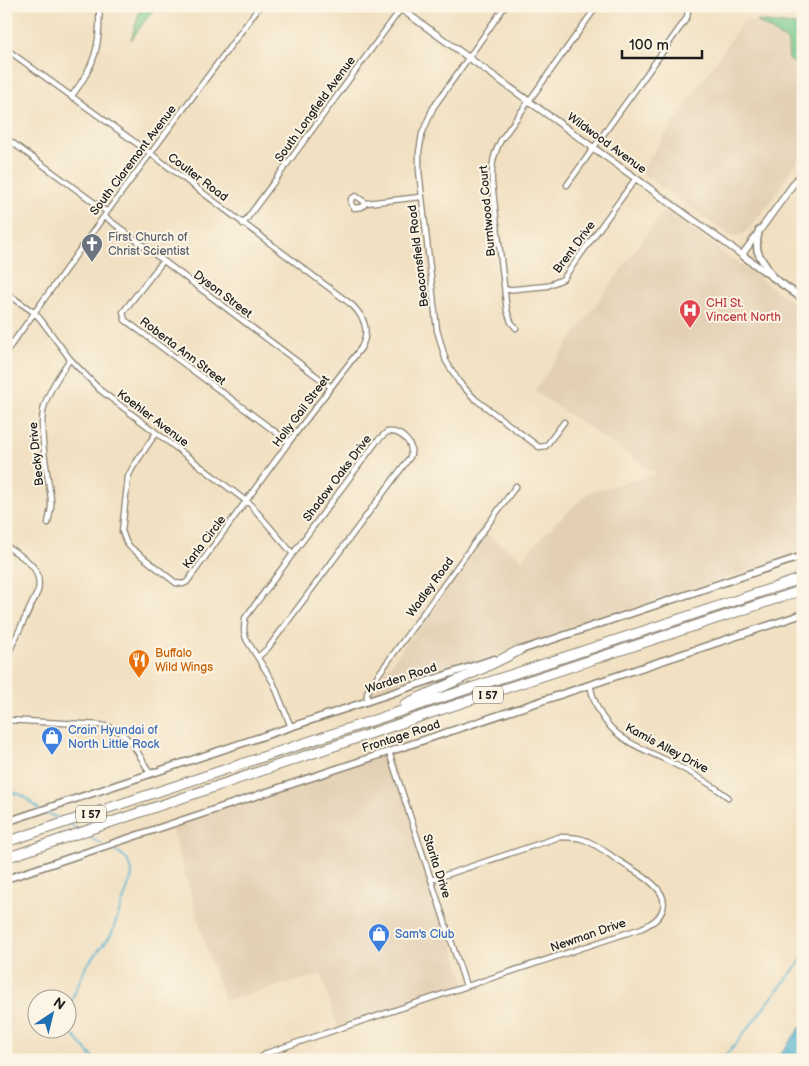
<svg xmlns="http://www.w3.org/2000/svg" width="809" height="1066" font-family="'Balsamiq Sans',sans-serif">
	<style>
		.built { fill: #e3d0b4 }
		.green { fill: #73c78b; stroke: #487254 }
		.water { fill: #51b1d0; stroke: #366676 }
		.lines { fill: none; stroke-linecap: round; stroke-linejoin: round }
		.stream { stroke: #51b1d0; stroke-width: 2 }
		.minor-casing { stroke: #867e6e; stroke-width: 7 }
		.tertiary-casing { stroke: #867e6e; stroke-width: 8 }
		.secondary-casing { stroke: #867e6e; stroke-width: 9 }
		.motorway-casing { stroke: #867e6e; stroke-width: 11 }
		.minor { stroke: #fff; stroke-width: 4.5 }
		.tertiary { stroke: #fff; stroke-width: 5.5 }
		.secondary { stroke: #fff; stroke-width: 6 }
		.motorway { stroke: #fff; stroke-width: 9 }
		.labels { text-anchor: middle; stroke-width: 4; stroke-linejoin: round; paint-order: stroke }
		.shield { fill: #fcf5e5; stroke: #5f5d58; stroke-width: 1 }
		.shield-label { font-size: 11px; font-weight: bold; fill: #1c1c1c }
		.street-label { font-size: 12px; fill: #1c1c1c; stroke: #fcf5e5 }
		.worship-label { font-size: 12px; fill: #5b616d; stroke: #fcf5e5; text-anchor: start }
		.health-label { font-size: 12px; fill: #be3a42; stroke: #fcf5e5; text-anchor: start }
		.food-label { font-size: 12px; fill: #c56008; stroke: #fcf5e5; text-anchor: start }
		.shop-label { font-size: 12px; fill: #366cbe; stroke: #fcf5e5; text-anchor: start }
	</style>
	<rect width="100%" height="100%" fill="#fcf5e5"/>
	<filter id="ink" filterUnits="userSpaceOnUse"><feTurbulence type="fractalNoise" baseFrequency=".02" numOctaves="2"/><feDisplacementMap in="SourceGraphic" scale="10" xChannelSelector="R" yChannelSelector="G"/><feConvolveMatrix kernelMatrix="1 2 1 2 8 2 1 2 1" color-interpolation-filters="sRGB"/></filter>
	<filter id="wash" filterUnits="userSpaceOnUse"><feTurbulence type="fractalNoise" baseFrequency=".0096" numOctaves="4" result="noise"/><feDisplacementMap in="SourceGraphic" scale="20" xChannelSelector="R" yChannelSelector="G"/><feGaussianBlur stdDeviation="1.12" result="paint"/><feColorMatrix in="noise" values="0 0 0 0 0 0 0 0 0 0 0 0 0 0 0 0 0 1.4 0 .05"/><feComposite in="paint" operator="in"/></filter>
	<g filter="url(#wash)">
		<rect width="100%" height="100%" fill="#f1e0c1"/>
		<path class="built" d="M 744,20 L 803,25 L 803,153 L 769,204 L 745,233 L 732,237 L 640,172 Z
			M 664,210 L 803,310 L 803,553 L 367,696 L 487,535 L 522,559 L 553,525 L 590,492 L 657,474 L 534,391 Z
			M 389,752 L 466,986 L 338,1029 L 321,975 L 225,1000 L 214,973 L 170,824 Z
			M 6,911 L 10,913 L 12,998 L 10,1060 L 6,1060 Z"/>
		<path class="green" d="M 141,6 L 156,6 L 131,40 Z
			M 757,21 L 803,26 L 803,68 L 789,60 L 788,42 Z"/>
		<path class="water" d="M 803,1024 L 803,1060 L 776,1060 Z"/>
		<g class="lines">
			<path class="stream" d="M 6,791 L 22,795 L 39,809
				M 43,812 L 63,820
				M 70,824 L 78,830
				M 84,834 L 101,844
				M 95,1060 L 70,1031 L 68,1018 L 70,1004 L 86,966 L 111,935 L 132,876 C 132,859 122,854 108,847
				M 721,1060 L 734,1046 L 803,958"/>
		</g>
	</g>
	<g filter="url(#ink)">
		<g class="lines">
			<g class="minor-casing">
				<path id="minor" d="M 505,6 L 433,108 L 422,134 L 419,152 L 419,171 L 437,330 L 446,361 L 459,382 L 475,399 L 539,447 L 546,446 L 564,422
					M 6,49 L 150,153 L 352,305 C 365,318 370,331 361,348 L 289,442 L 187,582 L 183,584 L 176,583 L 130,547 L 126,542 L 122,531 L 128,477 L 133,467 L 156,433
					M 71,97 C 95,66 101,45 99,6
					M 6,138 L 107,212
					M 567,185 L 684,22 L 687,17 L 689,6
					M 356,196 L 366,203 L 362,207 L 354,208 L 351,204 L 351,199 Z
					M 366,203 L 421,197
					M 104,216 L 331,387
					M 243,224 L 403,6
					M 163,261 L 123,312 L 125,320 L 289,442
					M 505,290 L 547,286 L 563,279 L 636,178
					M 6,293 L 35,313 L 41,320 L 70,359 L 100,390 L 250,504 L 293,554
					M 516,328 L 511,322 L 507,311 L 492,183 C 491,167 493,155 501,140 L 597,6
					M 6,352 L 107,212 L 260,6
					M 48,523 L 51,508 L 51,499 C 48,475 38,430 44,407 C 49,390 60,374 70,359
					M 6,546 C 24,558 43,567 38,591 L 6,658
					M 258,657 L 268,648 L 410,457 C 415,444 401,430 387,432 L 377,441 L 245,618 L 244,631 L 246,639 L 273,682 L 291,727
					M 590,685 C 593,698 598,713 607,723 C 622,743 651,752 672,763 C 692,773 710,783 728,797
					M 367,701 L 367,693 L 370,686 L 516,486
					M 6,720 L 100,725 C 128,729 138,752 150,774
					M 389,752 L 466,986
					M 258,1060 L 267,1053 L 296,1043 L 642,928 C 652,923 660,919 663,908 C 669,888 636,872 622,863 C 609,855 596,843 582,839 C 575,837 567,837 559,837 L 431,880"/>
			</g>
			<g class="tertiary-casing">
				<path id="tertiary" d="M 397,6 L 742,255 L 803,171"/>
			</g>
			<g class="secondary-casing">
				<path id="secondary" d="M 759,230 C 753,257 761,255 772,276
					M 742,255 L 803,299
					M 515,652 L 803,556
					M 6,822 L 494,659
					M 6,879 L 803,614"/>
			</g>
			<g class="motorway-casing">
				<path id="motorway" d="M 405,704 L 482,669 L 518,651
					M 6,842 L 803,578
					M 6,858 L 428,714 L 803,590"/>
			</g>
			<use href="#minor" class="minor"/>
			<use href="#tertiary" class="tertiary"/>
			<use href="#secondary" class="secondary"/>
			<use href="#motorway" class="motorway"/>
		</g>
	</g>
	<defs>
		<g id="church-pin" transform="scale(1.125)"><path d="M0 17L-7.5 6A9.5 9.5 0 1 1 7.5 6Z" fill="#6b7280" stroke="#fcf5e5"/><path d="M-1.2-6h2.4v3.5h3.3v2.4h-3.3V6h-2.4V-.1h-3.3v-2.4h3.3Z" fill="#fff"/></g>
		<g id="hospital-pin" transform="scale(1.125)"><path d="M0 17L-7.5 6A9.5 9.5 0 1 1 7.5 6Z" fill="#e0444e" stroke="#fcf5e5"/><path d="M-5-5h3v3.5h4V-5h3V5h-3V1.5h-4V5h-3Z" fill="#fff"/></g>
		<g id="restaurant-pin" transform="scale(1.125)"><path d="M0 17L-7.5 6A9.5 9.5 0 1 1 7.5 6Z" fill="#e8710a" stroke="#fcf5e5"/><path d="M-5-6h1v4h1v-4h1v4h1v-4h1v5L-1.5 .5V6h-2V.5L-5-1ZM5-6V6H3V1.5H1.5Q1.5-4 5-6Z" fill="#fff"/></g>
		<g id="shop-pin" transform="scale(1.125)"><path d="M0 17L-7.5 6A9.5 9.5 0 1 1 7.5 6Z" fill="#3f7fe0" stroke="#fcf5e5"/><path d="M-5-2.5h2.3a2.7 3.5 0 0 1 5.4 0H5L5.5 6h-11ZM-1.5-2.5h3a1.5 2.3 0 0 0-3 0Z" fill="#fff"/></g>
	</defs>
	<g fill-rule="evenodd">
		<use href="#church-pin" x="92" y="244"/>
		<use href="#hospital-pin" x="690" y="310"/>
		<use href="#restaurant-pin" x="139" y="660"/>
		<use href="#shop-pin" x="52" y="737"/>
		<use href="#shop-pin" x="379" y="934"/>
	</g>
	<g class="labels">
		<g class="shield">
			<rect x="473" y="686.5" width="30" height="17" rx="4"/>
			<rect x="76" y="805.5" width="30" height="17" rx="4"/>
		</g>
		<g class="shield-label">
			<text x="488" y="699">I 57</text>
			<text x="91" y="818">I 57</text>
		</g>
		<g class="street-label">
			<text transform="translate(315 109) rotate(-54)" y="4">South Longfield Avenue</text>
			<text transform="translate(607 143) rotate(36)" y="4">Wildwood Avenue</text>
			<text transform="translate(133 160) rotate(-53)" y="4">South Claremont Avenue</text>
			<text transform="translate(198 177) rotate(37)" y="4">Coulter Road</text>
			<text transform="translate(487 211) rotate(-95)" y="4">Burntwood Court</text>
			<text transform="translate(574 247) rotate(-53)" y="4">Brent Drive</text>
			<text transform="translate(418 256) rotate(-97)" y="4">Beaconsfield Road</text>
			<text transform="translate(223 294) rotate(37)" y="4">Dyson Street</text>
			<text transform="translate(183 351) rotate(37)" y="4">Roberta Ann Street</text>
			<text transform="translate(301 411) rotate(-53)" y="4">Holly Gail Street</text>
			<text transform="translate(153 418) rotate(37)" y="4">Koehler Avenue</text>
			<text transform="translate(36 454) rotate(-96)" y="4">Becky Drive</text>
			<text transform="translate(337 478) rotate(-53)" y="4">Shadow Oaks Drive</text>
			<text transform="translate(204 542) rotate(-53)" y="4">Karla Circle</text>
			<text transform="translate(430 587) rotate(-54)" y="4">Wadley Road</text>
			<text transform="translate(401 678) rotate(-18)" y="4">Warden Road</text>
			<text transform="translate(401 736) rotate(-18)" y="4">Frontage Road</text>
			<text transform="translate(667 748) rotate(28)" y="4">Kamis Alley Drive</text>
			<text transform="translate(437 866) rotate(72)" y="4">Starita Drive</text>
			<text transform="translate(588 935) rotate(-19)" y="4">Newman Drive</text>
		</g>
		<g class="worship-label">
			<text x="108" y="241">First Church of<tspan x="108" dy="14">Christ Scientist</tspan></text>
		</g>
		<g class="health-label">
			<text x="706" y="307">CHI St.<tspan x="706" dy="14">Vincent North</tspan></text>
		</g>
		<g class="food-label">
			<text x="155" y="657">Buffalo<tspan x="155" dy="14">Wild Wings</tspan></text>
		</g>
		<g class="shop-label">
			<text x="68" y="734">Crain Hyundai of<tspan x="68" dy="14">North Little Rock</tspan></text>
			<text x="395" y="938">Sam's Club</text>
		</g>
	</g>
	<rect width="809" height="1066" fill="none" stroke="#fcf5e5" stroke-width="25"/>
	<g transform="translate(52 1014) rotate(35)"><circle r="24" fill="#fcf5e5" stroke="#a29e95"/>
	<path d="M0-4L9 19L0 12L-9 19Z" fill="#1f6fb2"/>
	<text y="-8" font-size="14" font-weight="bold" text-anchor="middle" fill="#1c1c1c">N</text>
	</g>
	<path d="M622 50v8h80v-8" fill="none" stroke="#1c1c1c" stroke-width="2.5"/>
	<text x="629" y="50" font-size="15" fill="#1c1c1c" stroke="#fcf5e5" stroke-width="4" paint-order="stroke">100 m</text>
</svg>
